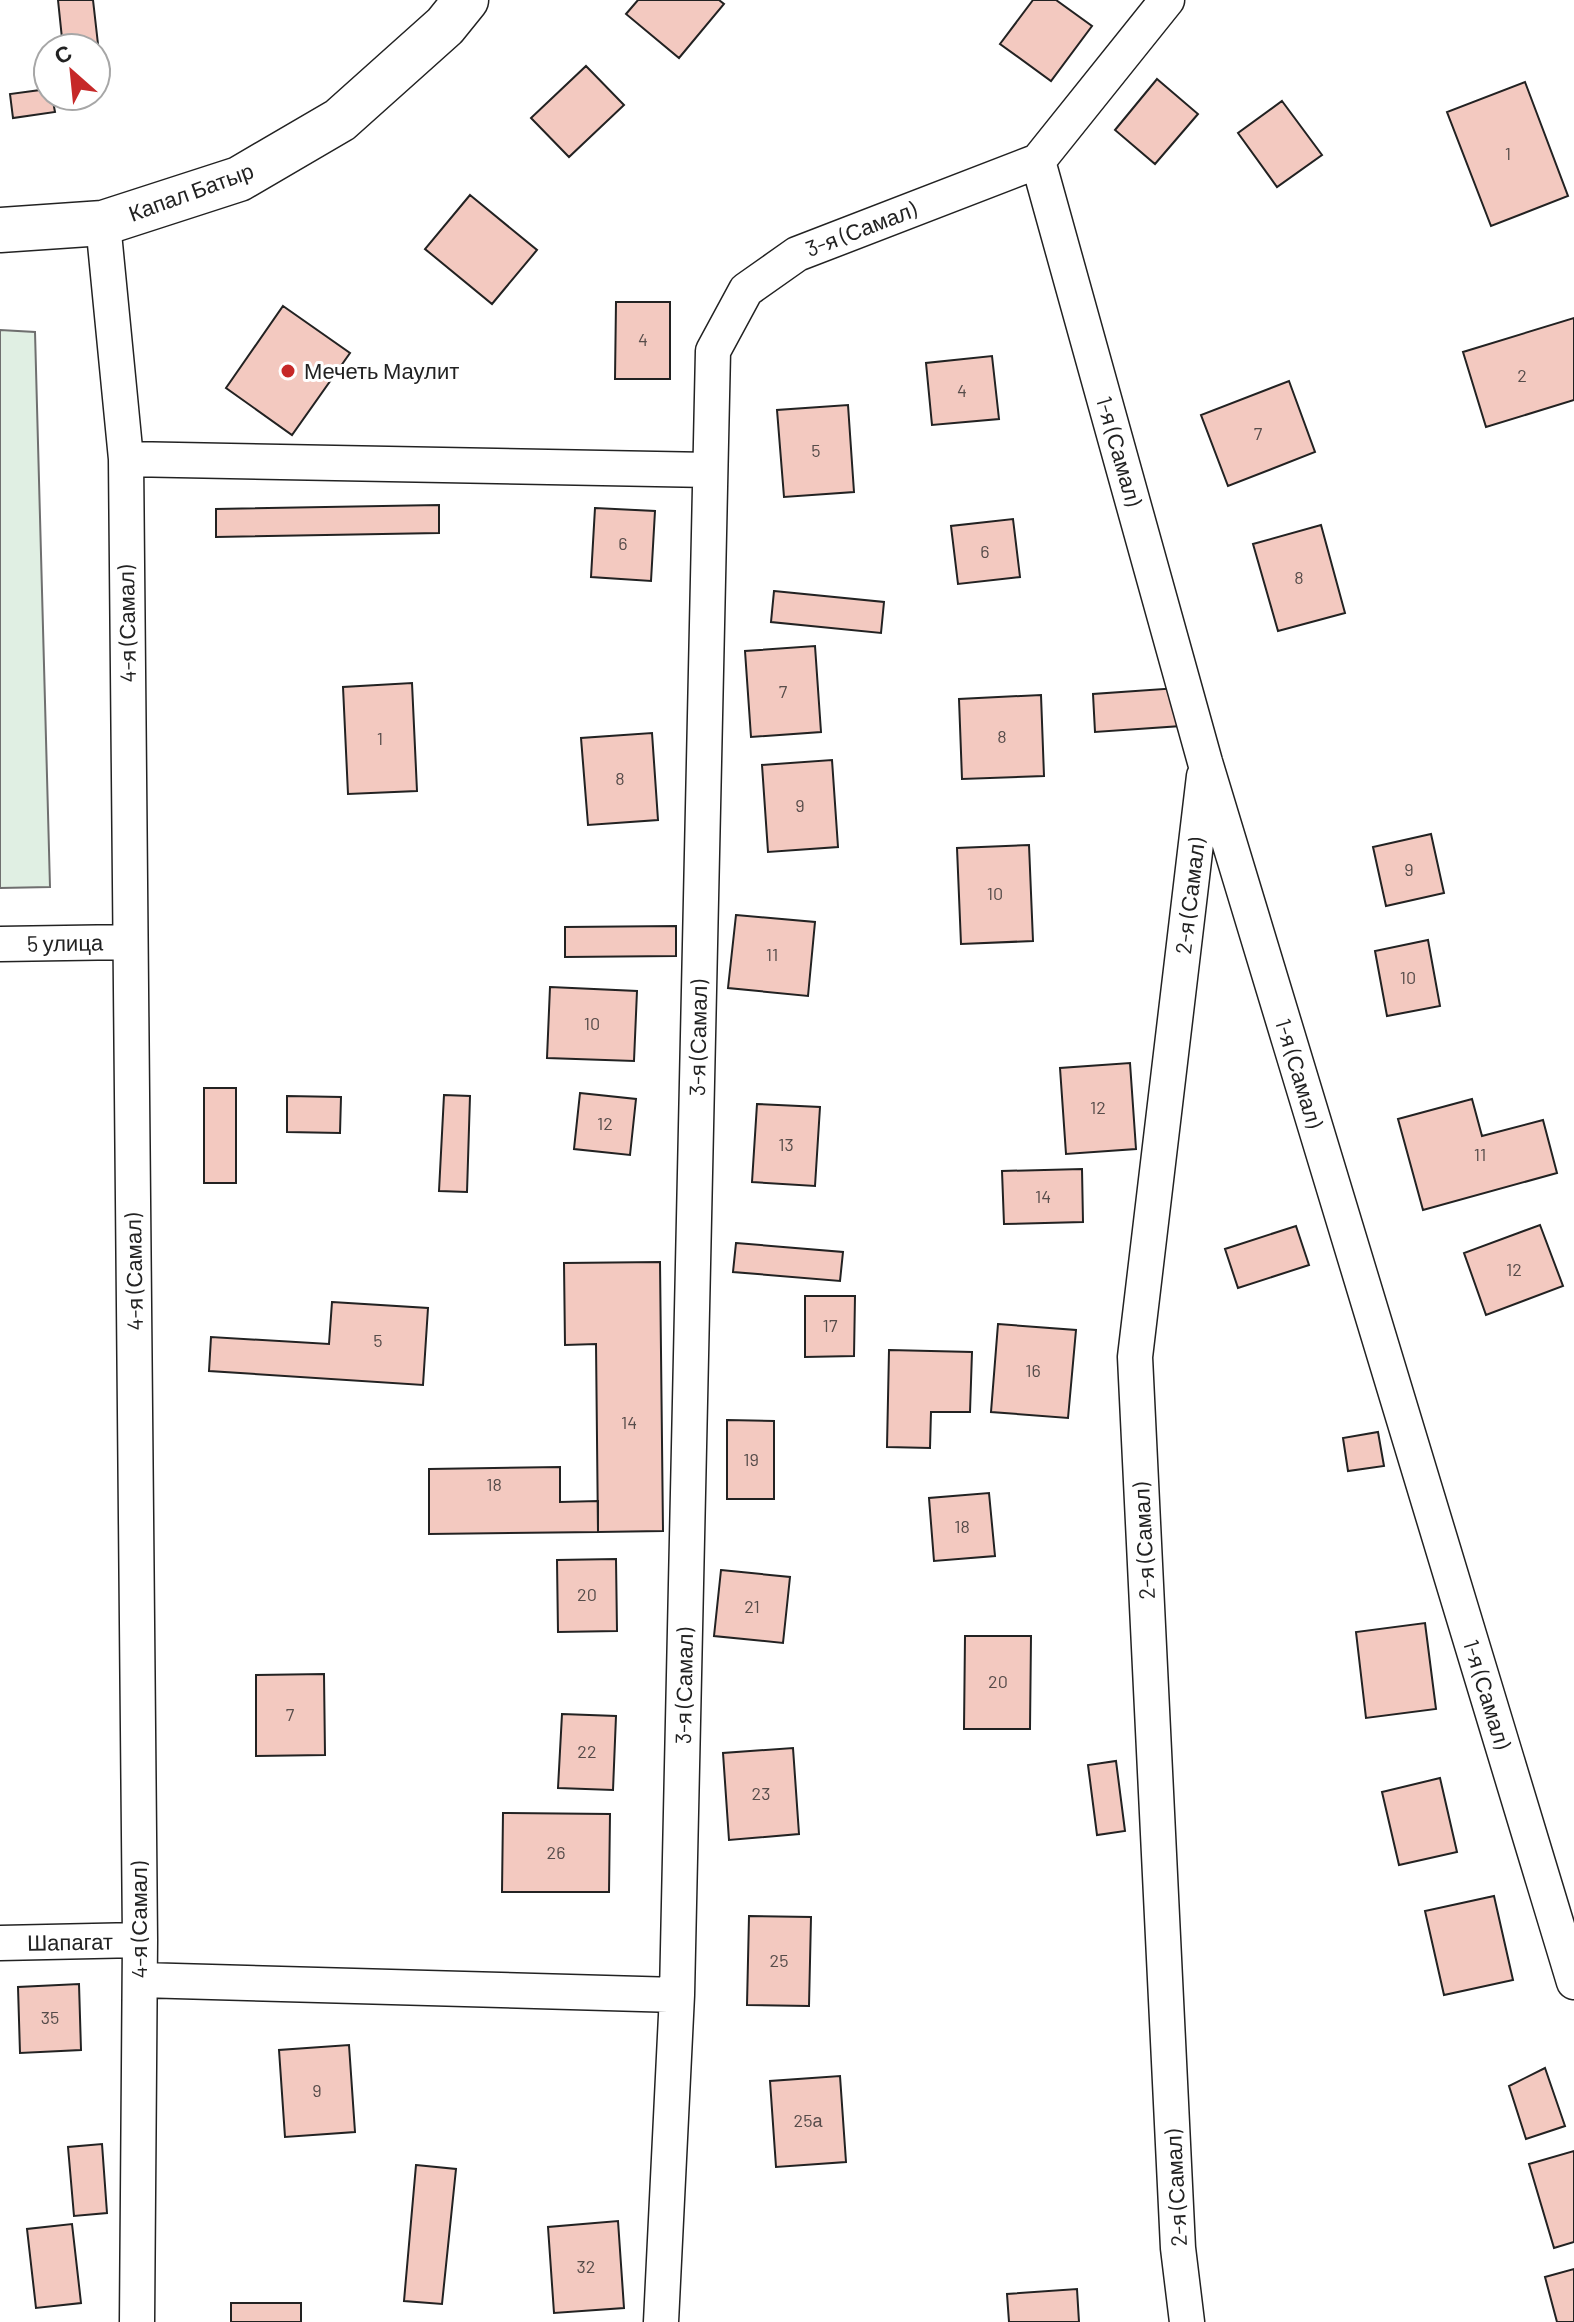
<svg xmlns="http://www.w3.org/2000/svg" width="1574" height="2322" font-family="Barlow,sans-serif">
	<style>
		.green { fill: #e0efe3; stroke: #6f6f6f; stroke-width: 2 }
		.building { fill: #f3c9c0; stroke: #222; stroke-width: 2 }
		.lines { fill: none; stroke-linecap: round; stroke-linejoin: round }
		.minor-casing { stroke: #222; stroke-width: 37 }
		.secondary-casing { stroke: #222; stroke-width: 47 }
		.minor { stroke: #fff; stroke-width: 34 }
		.secondary { stroke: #fff; stroke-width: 44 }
		.poi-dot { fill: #c62828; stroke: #fff; stroke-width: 3 }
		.labels { text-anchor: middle; stroke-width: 6; stroke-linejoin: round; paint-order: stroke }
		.number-label { font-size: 18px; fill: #564c4a }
		.street-label { font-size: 22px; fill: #222; stroke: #fff }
		.poi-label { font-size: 22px; fill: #222; stroke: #fff; text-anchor: start }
	</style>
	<rect width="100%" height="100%" fill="#fff"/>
	<path class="green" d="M 0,330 L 35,332 L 50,887 L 0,888 Z"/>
	<path class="building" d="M 58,0 L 93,0 L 99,53 L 96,53 L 96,48 L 63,48 Z
		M 638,0 L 719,0 L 724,4 L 679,58 L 626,14 Z
		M 1033,0 L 1056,0 L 1092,26 L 1051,81 L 1000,44 Z
		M 586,66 L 624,105 L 569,157 L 531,118 Z
		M 1157,79 L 1198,114 L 1155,164 L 1115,130 Z
		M 1525,82 L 1568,196 L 1491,226 L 1447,112 Z
		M 48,89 L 48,96 L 52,96 L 55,112 L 13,118 L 10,94 Z
		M 1282,101 L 1322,155 L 1277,187 L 1238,133 Z
		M 470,195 L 537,250 L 492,304 L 425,249 Z
		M 616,302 L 670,302 L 670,379 L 615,379 Z
		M 283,306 L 350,353 L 292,435 L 226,388 Z
		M 1574,318 L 1574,400 L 1486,427 L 1463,352 Z
		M 992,356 L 999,419 L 932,425 L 926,363 Z
		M 1289,381 L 1315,452 L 1228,486 L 1201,415 Z
		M 848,405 L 854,492 L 784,497 L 777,410 Z
		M 439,505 L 439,533 L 216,537 L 216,509 Z
		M 595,508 L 655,511 L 651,581 L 591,577 Z
		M 1013,519 L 1020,577 L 958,584 L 951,526 Z
		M 1321,525 L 1345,613 L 1278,631 L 1253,544 Z
		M 774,591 L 884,602 L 881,633 L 771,622 Z
		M 815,646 L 821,732 L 751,737 L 745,651 Z
		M 412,683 L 417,791 L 348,794 L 343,687 Z
		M 1178,688 L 1181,726 L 1095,732 L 1093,694 Z
		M 1041,695 L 1044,776 L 962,779 L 959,699 Z
		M 652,733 L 658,820 L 588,825 L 581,738 Z
		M 832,760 L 838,847 L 768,852 L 762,765 Z
		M 1431,834 L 1444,893 L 1386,906 L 1373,847 Z
		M 1029,845 L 1033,941 L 961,944 L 957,848 Z
		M 736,915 L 815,922 L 808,996 L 728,988 Z
		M 676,926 L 676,956 L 565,957 L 565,927 Z
		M 1428,940 L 1440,1006 L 1387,1016 L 1375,951 Z
		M 550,987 L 637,991 L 634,1061 L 547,1058 Z
		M 1130,1063 L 1136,1149 L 1066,1154 L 1060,1068 Z
		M 204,1088 L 236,1088 L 236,1183 L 204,1183 Z
		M 580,1093 L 636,1099 L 630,1155 L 574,1149 Z
		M 444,1095 L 470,1096 L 467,1192 L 439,1191 Z
		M 287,1096 L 341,1097 L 340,1133 L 287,1132 Z
		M 1472,1099 L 1482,1136 L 1543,1120 L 1557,1173 L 1423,1210 L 1398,1119 Z
		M 757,1104 L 820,1107 L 815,1186 L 752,1182 Z
		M 1082,1169 L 1083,1222 L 1004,1224 L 1002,1171 Z
		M 1540,1225 L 1563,1286 L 1486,1315 L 1464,1253 Z
		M 1296,1226 L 1309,1265 L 1238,1288 L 1225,1249 Z
		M 736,1243 L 843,1252 L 840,1281 L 733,1272 Z
		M 660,1262 L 663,1531 L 598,1532 L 596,1344 L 565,1345 L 564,1263 Z
		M 805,1296 L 855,1296 L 854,1356 L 805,1357 Z
		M 332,1302 L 428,1308 L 423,1385 L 209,1371 L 211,1337 L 329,1344 Z
		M 998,1324 L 1076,1330 L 1068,1418 L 991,1412 Z
		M 889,1350 L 972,1352 L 970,1412 L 931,1412 L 930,1448 L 887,1447 Z
		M 727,1420 L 774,1421 L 774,1499 L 727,1499 Z
		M 1378,1432 L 1384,1466 L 1348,1471 L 1343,1438 Z
		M 560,1467 L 560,1502 L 598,1501 L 598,1532 L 429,1534 L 429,1469 Z
		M 989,1493 L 995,1556 L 934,1561 L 929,1498 Z
		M 616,1559 L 617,1631 L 558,1632 L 557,1560 Z
		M 721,1570 L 790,1577 L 783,1643 L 714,1636 Z
		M 1425,1623 L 1436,1709 L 1366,1718 L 1356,1632 Z
		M 965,1636 L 1031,1636 L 1030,1729 L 964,1729 Z
		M 324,1674 L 325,1755 L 256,1756 L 256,1675 Z
		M 562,1714 L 616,1716 L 613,1790 L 558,1788 Z
		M 793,1748 L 799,1834 L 729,1840 L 723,1753 Z
		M 1116,1761 L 1125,1831 L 1097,1835 L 1088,1765 Z
		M 1440,1778 L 1457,1852 L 1399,1865 L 1382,1792 Z
		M 503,1813 L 610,1814 L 609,1892 L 502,1892 Z
		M 1494,1896 L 1513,1980 L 1444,1995 L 1425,1911 Z
		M 749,1916 L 811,1917 L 809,2006 L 747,2005 Z
		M 79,1984 L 81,2050 L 20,2053 L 18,1987 Z
		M 349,2045 L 355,2132 L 285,2137 L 279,2050 Z
		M 1545,2068 L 1565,2126 L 1526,2139 L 1509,2086 Z
		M 840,2076 L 846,2162 L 776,2167 L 770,2081 Z
		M 102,2144 L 107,2213 L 74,2216 L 68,2147 Z
		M 1574,2151 L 1574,2242 L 1554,2248 L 1529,2164 Z
		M 416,2165 L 456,2169 L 442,2304 L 404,2301 Z
		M 618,2221 L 624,2308 L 554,2313 L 548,2227 Z
		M 72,2224 L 81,2303 L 36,2308 L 27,2229 Z
		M 1574,2269 L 1574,2322 L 1557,2322 L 1545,2277 Z
		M 1077,2289 L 1079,2322 L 1009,2322 L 1007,2294 Z
		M 231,2303 L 301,2303 L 301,2322 L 231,2322 Z"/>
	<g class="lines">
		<g class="minor-casing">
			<path id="minor" d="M 1038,161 L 1205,762 L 1574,1982
				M 103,223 L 126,459 L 140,1940 L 137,2322
				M 126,459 L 710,470
				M 0,944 L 130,942
				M 0,1943 L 140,1940
				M 140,1980 L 677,1995
				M 661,2322 L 677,1995 L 713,351 L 746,290 L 797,254 L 1038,161 L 1167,0
				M 1187,2322 L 1178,2248 L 1135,1357 L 1204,776"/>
		</g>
		<g class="secondary-casing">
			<path id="secondary" d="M 0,230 L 103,223 L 239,179 L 340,120 L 445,26 L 466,0"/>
		</g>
		<use href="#minor" class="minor"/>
		<use href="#secondary" class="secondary"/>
	</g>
	<circle class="poi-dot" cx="288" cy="371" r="8"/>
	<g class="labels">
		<g class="number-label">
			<text x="1508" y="160">1</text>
			<text x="643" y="346">4</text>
			<text x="1522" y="382">2</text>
			<text x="962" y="397">4</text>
			<text x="1258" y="440">7</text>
			<text x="816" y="457">5</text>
			<text x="623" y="550">6</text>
			<text x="985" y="558">6</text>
			<text x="1299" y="584">8</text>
			<text x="783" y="698">7</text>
			<text x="1002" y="743">8</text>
			<text x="380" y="745">1</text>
			<text x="620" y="785">8</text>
			<text x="800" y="812">9</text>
			<text x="1409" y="876">9</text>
			<text x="995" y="900">10</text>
			<text x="772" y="961">11</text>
			<text x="1408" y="984">10</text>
			<text x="592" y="1030">10</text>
			<text x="1098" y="1114">12</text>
			<text x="605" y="1130">12</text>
			<text x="786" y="1151">13</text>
			<text x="1480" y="1161">11</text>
			<text x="1043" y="1203">14</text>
			<text x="1514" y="1276">12</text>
			<text x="830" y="1332">17</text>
			<text x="378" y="1347">5</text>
			<text x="1033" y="1377">16</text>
			<text x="629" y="1429">14</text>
			<text x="751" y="1466">19</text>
			<text x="494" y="1491">18</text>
			<text x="962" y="1533">18</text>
			<text x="587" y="1601">20</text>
			<text x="752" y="1613">21</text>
			<text x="998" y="1688">20</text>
			<text x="290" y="1721">7</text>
			<text x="587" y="1758">22</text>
			<text x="761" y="1800">23</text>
			<text x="556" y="1859">26</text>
			<text x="779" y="1967">25</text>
			<text x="50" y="2024">35</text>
			<text x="317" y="2097">9</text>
			<text x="808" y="2127">25а</text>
			<text x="586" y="2273">32</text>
		</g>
		<g class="street-label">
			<text transform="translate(191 192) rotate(-20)" y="8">Капал Батыр</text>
			<text transform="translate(861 229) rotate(-21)" y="8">3-я (Самал)</text>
			<text transform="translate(1119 451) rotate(74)" y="8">1-я (Самал)</text>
			<text transform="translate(127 624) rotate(-91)" y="8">4-я (Самал)</text>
			<text transform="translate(1190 896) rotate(-83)" y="8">2-я (Самал)</text>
			<text transform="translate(65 943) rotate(-1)" y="8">5 улица</text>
			<text transform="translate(698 1038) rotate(-89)" y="8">3-я (Самал)</text>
			<text transform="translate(1299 1073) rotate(73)" y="8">1-я (Самал)</text>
			<text transform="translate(134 1272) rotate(-91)" y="8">4-я (Самал)</text>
			<text transform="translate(1144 1541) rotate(-93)" y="8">2-я (Самал)</text>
			<text transform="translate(684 1686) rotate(-89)" y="8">3-я (Самал)</text>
			<text transform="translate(1487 1694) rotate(73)" y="8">1-я (Самал)</text>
			<text transform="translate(139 1920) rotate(-90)" y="8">4-я (Самал)</text>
			<text transform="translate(70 1942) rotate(-1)" y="8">Шапагат</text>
			<text transform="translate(1176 2188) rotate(-93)" y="8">2-я (Самал)</text>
		</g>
		<g class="poi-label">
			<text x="304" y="379">Мечеть Маулит</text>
		</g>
	</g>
	<g transform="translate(72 72) rotate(333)"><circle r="38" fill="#ffffff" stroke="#a7a7a7" stroke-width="2"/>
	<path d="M0-6L14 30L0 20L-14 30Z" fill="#c62828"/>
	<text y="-12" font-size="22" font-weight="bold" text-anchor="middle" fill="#222222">С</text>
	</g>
</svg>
